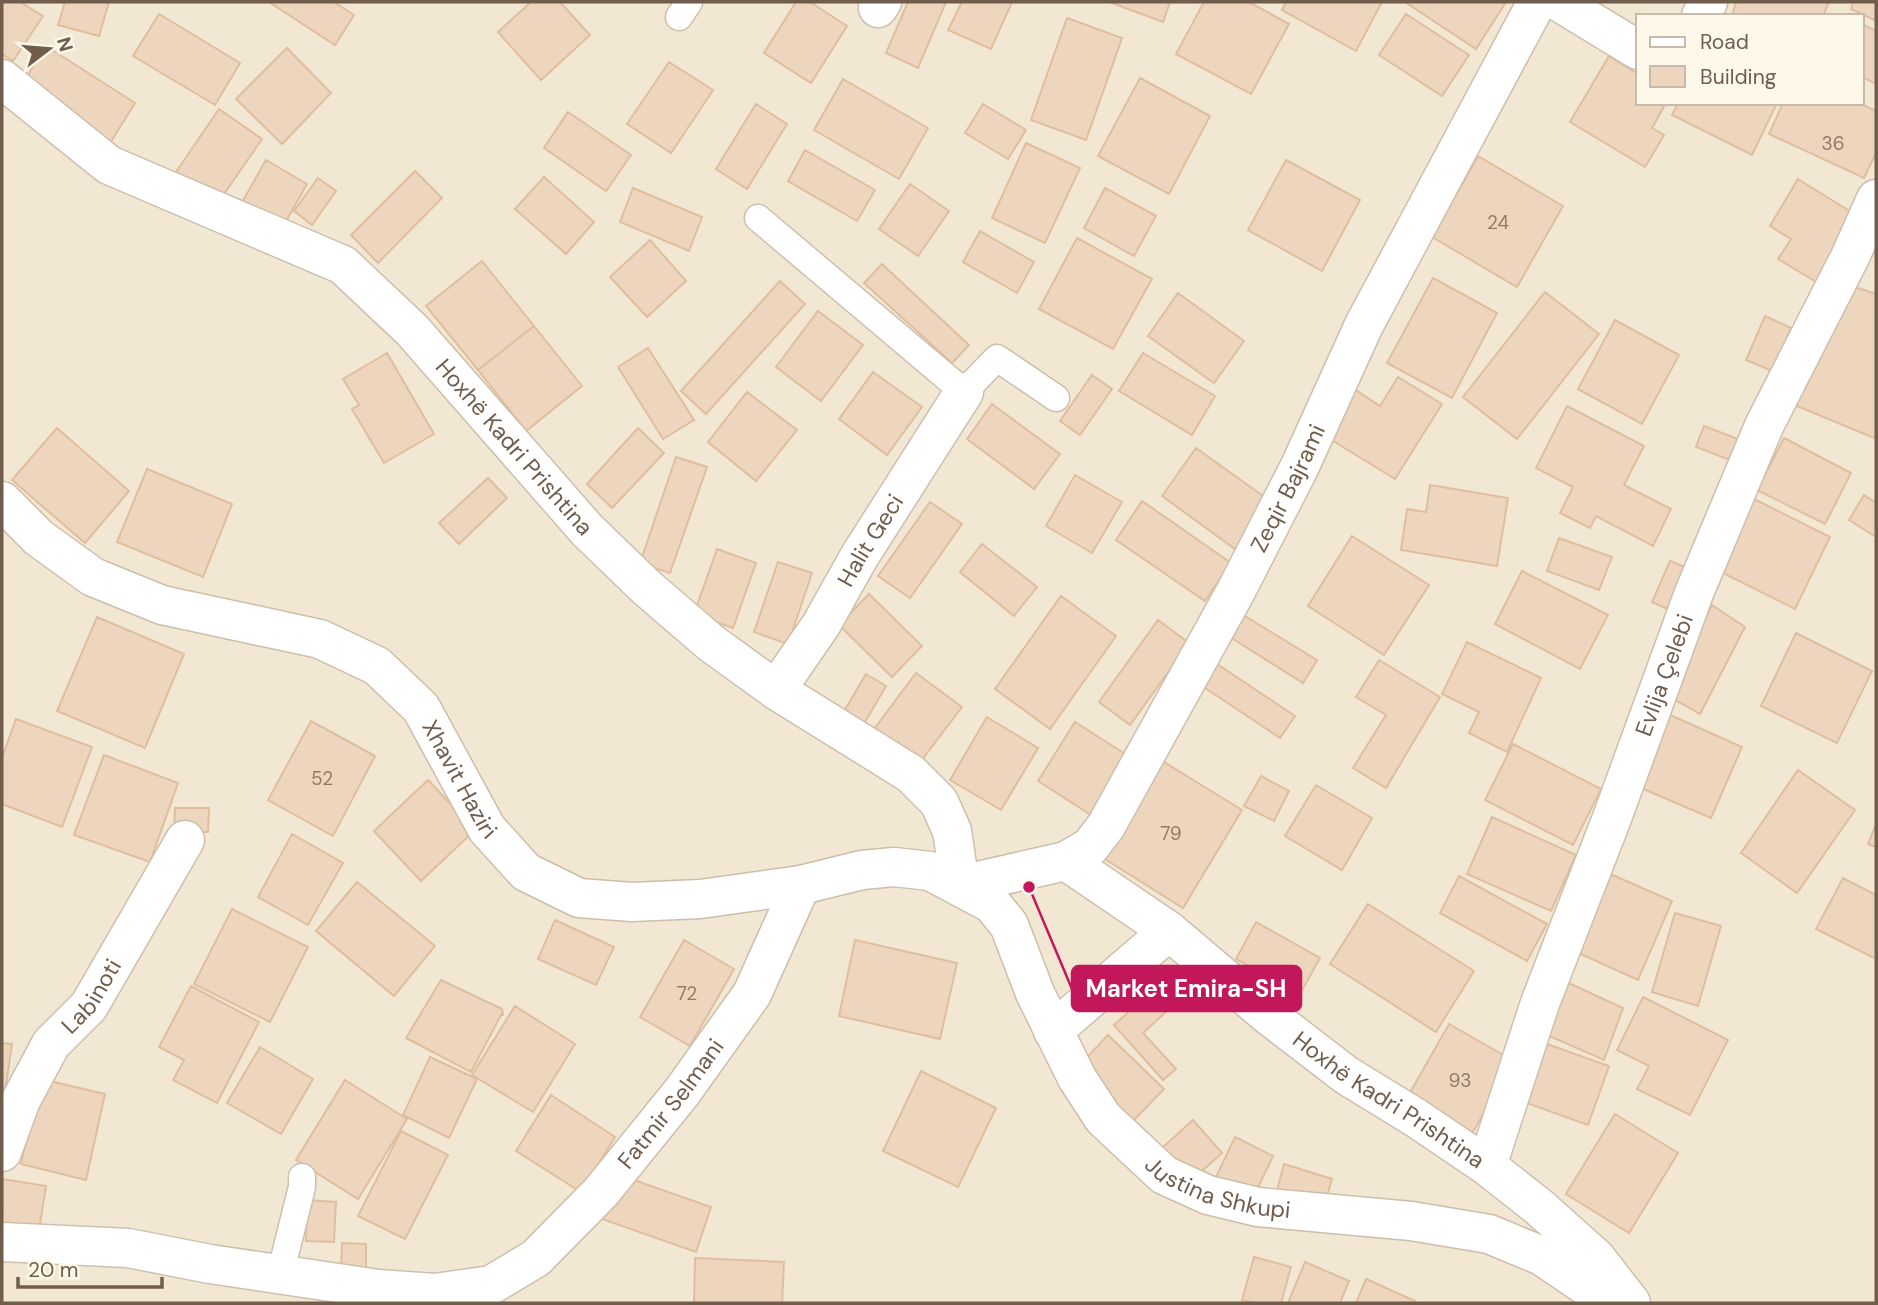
<svg xmlns="http://www.w3.org/2000/svg" width="1878" height="1305" font-family="'DM Sans',sans-serif">
	<style>
		.residential { fill: #f1e7d3; fill-rule: evenodd }
		.building { fill: #eed6be; stroke: #dfbe9f; stroke-width: 2 }
		.lines { fill: none; stroke-linecap: round; stroke-linejoin: round }
		.lane-casing { stroke: #cdbfae; stroke-width: 29 }
		.street-casing { stroke: #cdbfae; stroke-width: 41 }
		.secondary-casing { stroke: #cebdaa; stroke-width: 41 }
		.lane { stroke: #fff; stroke-width: 26 }
		.street { stroke: #fff; stroke-width: 38 }
		.secondary { stroke: #fff; stroke-width: 38 }
		.labels { text-anchor: middle; stroke-width: 6; stroke-linejoin: round; paint-order: stroke }
		.number-label { font-size: 19px; fill: #907b68 }
		.street-label { font-size: 23px; fill: #715d4c; stroke: #fef8ea }
		.leader { fill: none; stroke: #c2185b; stroke-width: 2.5 }
		.callout-dot { fill: #c2185b; stroke: #fef8ea; stroke-width: 2.5 }
		.callout { fill: #c2185b; stroke: #c2185b; stroke-width: 2.5 }
		.callout-label { font-size: 24px; text-anchor: middle; font-weight: bold; fill: #fff }
	</style>
	<rect width="100%" height="100%" fill="#faf4e4"/>
	<path class="residential" d="M 2,2 L 1876,2 L 1876,1303 L 2,1303 ZM 1638,16 L 1862,16 L 1862,103 L 1638,103 Z"/>
	<path class="building" d="M 2,2 L 20,2 L 43,16 L 13,61 L 2,54 Z
		M 65,2 L 109,2 L 99,36 L 58,25 Z
		M 269,2 L 334,2 L 354,15 L 335,45 Z
		M 531,2 L 560,2 L 590,35 L 541,80 L 498,32 Z
		M 796,2 L 810,2 L 847,26 L 811,83 L 764,53 Z
		M 908,2 L 946,2 L 918,68 L 886,53 Z
		M 962,2 L 1012,2 L 991,49 L 948,30 Z
		M 1109,2 L 1170,2 L 1163,22 Z
		M 1204,2 L 1249,2 L 1289,24 L 1251,94 L 1176,54 Z
		M 1286,2 L 1382,2 L 1356,51 L 1282,10 Z
		M 1405,2 L 1506,2 L 1476,49 Z
		M 1736,2 L 1829,2 L 1823,16 L 1732,16 Z
		M 1853,2 L 1876,2 L 1876,21 L 1851,9 Z
		M 159,14 L 240,63 L 215,105 L 133,56 Z
		M 1406,14 L 1469,55 L 1442,96 L 1379,55 Z
		M 1067,18 L 1122,38 L 1086,140 L 1031,120 Z
		M 1862,24 L 1876,31 L 1876,84 L 1862,77 Z
		M 46,46 L 135,103 L 110,143 L 21,86 Z
		M 287,48 L 331,93 L 282,144 L 236,99 Z
		M 1609,56 L 1638,74 L 1638,103 L 1666,103 L 1652,128 L 1664,135 L 1645,167 L 1570,122 Z
		M 669,62 L 713,90 L 671,153 L 627,124 Z
		M 1140,78 L 1210,116 L 1169,194 L 1098,156 Z
		M 843,79 L 928,128 L 899,179 L 814,130 Z
		M 1678,103 L 1777,103 L 1752,155 L 1672,115 Z
		M 1783,103 L 1859,103 L 1876,111 L 1876,153 L 1864,178 L 1769,134 Z
		M 756,104 L 787,124 L 747,189 L 716,169 Z
		M 983,104 L 1026,130 L 1008,159 L 965,133 Z
		M 219,109 L 262,139 L 213,210 L 170,181 Z
		M 568,112 L 631,155 L 606,191 L 544,148 Z
		M 1026,143 L 1080,168 L 1045,243 L 992,218 Z
		M 805,150 L 875,190 L 857,221 L 788,181 Z
		M 1478,156 L 1563,206 L 1517,287 L 1432,237 Z
		M 266,160 L 307,184 L 281,230 L 240,206 Z
		M 1286,160 L 1360,200 L 1322,271 L 1248,230 Z
		M 415,171 L 442,198 L 378,263 L 351,235 Z
		M 544,177 L 594,222 L 566,254 L 515,209 Z
		M 318,178 L 336,191 L 312,225 L 294,211 Z
		M 1798,179 L 1859,217 L 1818,283 L 1778,259 L 1791,239 L 1770,226 Z
		M 910,184 L 949,211 L 918,256 L 879,229 Z
		M 633,188 L 702,217 L 689,251 L 620,222 Z
		M 1105,188 L 1156,216 L 1134,256 L 1084,228 Z
		M 980,231 L 1034,262 L 1017,293 L 963,262 Z
		M 1077,238 L 1152,279 L 1113,349 L 1039,309 Z
		M 650,240 L 686,281 L 647,317 L 610,277 Z
		M 482,261 L 534,326 L 478,370 L 426,306 Z
		M 882,264 L 969,345 L 952,363 L 864,283 Z
		M 1433,278 L 1497,313 L 1452,398 L 1387,363 Z
		M 780,281 L 805,304 L 706,414 L 681,391 Z
		M 1855,287 L 1876,294 L 1876,433 L 1874,438 L 1792,404 Z
		M 1545,292 L 1599,334 L 1517,439 L 1463,397 Z
		M 1178,293 L 1244,341 L 1214,383 L 1148,336 Z
		M 818,311 L 863,345 L 821,401 L 776,367 Z
		M 1765,316 L 1791,328 L 1772,371 L 1746,360 Z
		M 1615,320 L 1679,355 L 1642,424 L 1578,389 Z
		M 534,326 L 582,386 L 526,431 L 478,370 Z
		M 648,348 L 694,420 L 663,439 L 618,367 Z
		M 387,353 L 434,434 L 384,463 L 352,409 L 359,405 L 343,379 Z
		M 1143,353 L 1215,396 L 1192,435 L 1119,391 Z
		M 873,372 L 922,407 L 887,455 L 839,419 Z
		M 1092,375 L 1112,389 L 1080,435 L 1060,421 Z
		M 1398,377 L 1442,404 L 1395,479 L 1325,436 L 1354,389 L 1380,406 Z
		M 747,392 L 797,430 L 756,481 L 708,442 Z
		M 992,404 L 1060,454 L 1034,489 L 967,439 Z
		M 1567,406 L 1644,446 L 1624,485 L 1671,509 L 1653,546 L 1596,516 L 1590,528 L 1560,513 L 1573,487 L 1536,468 Z
		M 1704,426 L 1738,439 L 1730,460 L 1696,447 Z
		M 57,428 L 129,491 L 85,543 L 12,480 Z
		M 638,428 L 664,453 L 612,508 L 587,484 Z
		M 1784,438 L 1851,473 L 1825,524 L 1757,490 Z
		M 1196,448 L 1270,501 L 1235,549 L 1162,496 Z
		M 676,457 L 707,467 L 670,573 L 640,563 Z
		M 147,469 L 232,504 L 203,577 L 117,542 Z
		M 1075,475 L 1122,502 L 1092,553 L 1046,526 Z
		M 488,478 L 507,498 L 459,544 L 439,523 Z
		M 1430,485 L 1508,498 L 1497,566 L 1401,550 L 1407,509 L 1426,512 Z
		M 1864,495 L 1876,503 L 1876,537 L 1849,520 Z
		M 1754,499 L 1830,537 L 1795,609 L 1719,571 Z
		M 1142,501 L 1231,563 L 1205,601 L 1116,540 Z
		M 930,502 L 962,524 L 910,598 L 878,576 Z
		M 1352,536 L 1429,585 L 1384,655 L 1308,606 Z
		M 1559,538 L 1612,557 L 1599,590 L 1547,571 Z
		M 982,544 L 1037,587 L 1014,616 L 960,572 Z
		M 717,549 L 756,563 L 733,628 L 694,614 Z
		M 1670,561 L 1685,567 L 1667,609 L 1652,602 Z
		M 778,562 L 812,573 L 788,644 L 754,632 Z
		M 1522,571 L 1608,615 L 1580,669 L 1495,624 Z
		M 869,594 L 922,646 L 892,677 L 839,625 Z
		M 1061,596 L 1116,636 L 1050,729 L 995,689 Z
		M 1712,605 L 1745,627 L 1700,714 L 1667,695 Z
		M 1235,610 L 1317,660 L 1303,683 L 1222,632 Z
		M 97,617 L 184,654 L 145,748 L 57,711 Z
		M 1158,620 L 1189,643 L 1130,725 L 1099,702 Z
		M 1796,633 L 1872,671 L 1837,743 L 1761,706 Z
		M 1467,642 L 1541,678 L 1507,752 L 1469,733 L 1479,712 L 1442,694 Z
		M 1379,660 L 1440,697 L 1386,788 L 1353,768 L 1386,715 L 1356,697 Z
		M 1214,662 L 1295,716 L 1280,738 L 1199,684 Z
		M 916,673 L 962,707 L 915,769 L 869,736 Z
		M 866,674 L 886,686 L 862,727 L 842,715 Z
		M 1668,714 L 1742,747 L 1711,818 L 1636,786 Z
		M 987,717 L 1038,748 L 1001,810 L 950,780 Z
		M 16,719 L 92,747 L 62,827 L 2,804 L 2,758 Z
		M 311,721 L 375,756 L 333,836 L 268,800 Z
		M 1075,722 L 1133,759 L 1096,818 L 1038,781 Z
		M 1513,744 L 1601,789 L 1573,845 L 1485,800 Z
		M 104,755 L 178,783 L 150,862 L 74,835 Z
		M 1159,759 L 1242,810 L 1183,908 L 1100,856 Z
		M 1798,770 L 1855,810 L 1797,893 L 1741,853 Z
		M 1261,776 L 1289,791 L 1274,821 L 1244,806 Z
		M 428,780 L 475,830 L 421,881 L 374,831 Z
		M 1316,785 L 1372,818 L 1342,870 L 1285,836 Z
		M 175,808 L 209,808 L 208,832 L 174,832 Z
		M 1492,817 L 1576,855 L 1551,911 L 1467,874 Z
		M 1876,824 L 1876,847 L 1868,844 Z
		M 292,834 L 343,863 L 308,925 L 258,897 Z
		M 1608,873 L 1672,901 L 1638,980 L 1574,951 Z
		M 1459,876 L 1547,924 L 1527,961 L 1440,913 Z
		M 1843,878 L 1876,895 L 1876,959 L 1816,929 Z
		M 357,882 L 435,946 L 394,996 L 316,931 Z
		M 1368,904 L 1474,971 L 1436,1032 L 1330,964 Z
		M 232,909 L 308,947 L 270,1022 L 194,984 Z
		M 1675,913 L 1721,926 L 1698,1006 L 1652,992 Z
		M 555,920 L 614,947 L 596,985 L 538,959 Z
		M 1256,922 L 1320,958 L 1300,994 L 1236,959 Z
		M 684,940 L 734,969 L 690,1046 L 640,1017 Z
		M 855,940 L 957,963 L 940,1039 L 839,1016 Z
		M 1560,979 L 1623,1008 L 1604,1060 L 1540,1032 Z
		M 441,980 L 502,1009 L 503,1015 L 501,1015 L 471,1072 L 406,1038 Z
		M 191,986 L 259,1022 L 217,1103 L 173,1080 L 184,1060 L 159,1047 Z
		M 1150,993 L 1168,1010 L 1143,1033 L 1176,1069 L 1163,1080 L 1114,1025 Z
		M 1643,997 L 1728,1040 L 1690,1115 L 1637,1089 L 1649,1066 L 1617,1050 Z
		M 515,1006 L 575,1044 L 533,1112 L 472,1075 Z
		M 1449,1024 L 1514,1061 L 1471,1135 L 1407,1098 Z
		M 1108,1035 L 1164,1089 L 1130,1124 L 1075,1070 Z
		M 2,1043 L 12,1044 L 4,1099 L 2,1098 Z
		M 1544,1043 L 1609,1066 L 1588,1125 L 1524,1102 Z
		M 260,1047 L 313,1079 L 281,1134 L 227,1103 Z
		M 430,1057 L 477,1079 L 449,1138 L 403,1115 Z
		M 921,1071 L 996,1108 L 958,1187 L 883,1151 Z
		M 41,1079 L 105,1094 L 86,1180 L 21,1164 Z
		M 345,1080 L 407,1119 L 358,1199 L 296,1160 Z
		M 551,1095 L 615,1137 L 581,1192 L 516,1151 Z
		M 1615,1114 L 1678,1153 L 1629,1233 L 1566,1194 Z
		M 1193,1120 L 1222,1153 L 1191,1181 L 1162,1148 Z
		M 401,1131 L 448,1155 L 405,1239 L 358,1216 Z
		M 1235,1137 L 1273,1156 L 1253,1198 L 1215,1179 Z
		M 1284,1164 L 1332,1179 L 1323,1209 L 1276,1194 Z
		M 617,1174 L 711,1207 L 696,1252 L 602,1219 Z
		M 3,1179 L 46,1186 L 38,1236 L 2,1231 Z
		M 307,1200 L 336,1202 L 334,1242 L 306,1241 Z
		M 342,1243 L 366,1244 L 366,1273 L 341,1272 Z
		M 1254,1257 L 1291,1267 L 1281,1303 L 1254,1303 L 1242,1300 Z
		M 695,1258 L 784,1262 L 782,1303 L 694,1303 Z
		M 1305,1262 L 1349,1281 L 1340,1303 L 1288,1303 Z
		M 1366,1279 L 1415,1301 L 1414,1303 L 1356,1303 Z"/>
	<g class="lines">
		<g class="lane-casing">
			<path id="lane" d="M 679,17 L 689,2
				M 758,218 L 964,392 L 997,358 L 1056,398
				M 280,1275 L 302,1187 L 302,1177"/>
		</g>
		<g class="street-casing">
			<g id="street">
				<path d="M 1559,2 L 1638,50"/>
				<path d="M 878,8 L 882,2"/>
				<path d="M 1701,16 L 1708,2"/>
				<path id="s1" d="M 2,79 L 109,165 L 343,265 L 412,330 L 587,530 L 646,587 L 711,643 L 776,690 L 911,774 L 939,802 L 952,831 L 960,885 L 1066,861 L 1090,847 L 1106,826 L 1236,591 L 1300,466 L 1364,325 L 1537,2"/>
				<path id="s2" d="M 776,690 L 821,625 L 859,557 L 964,392"/>
				<path id="s3" d="M 1066,861 L 1169,931 L 1268,1015 L 1346,1075 L 1416,1118 L 1487,1166 L 1539,1207 L 1596,1258 L 1631,1303"/>
				<path d="M 1053,1031 L 1169,931"/>
				<path id="s4" d="M 2,1152 L 21,1100 L 51,1044 L 89,1006 L 185,840"/>
				<path id="s5" d="M 1487,1166 L 1540,1003 L 1612,818 L 1694,593 L 1764,426 L 1850,257 L 1876,199"/>
				<path id="s6" d="M 2,1242 L 128,1248 L 210,1264 L 378,1289 L 435,1293 L 491,1285 L 536,1258 L 601,1192 L 682,1092 L 752,994 L 801,885"/>
			</g>
		</g>
		<g class="secondary-casing">
			<g id="secondary">
				<path id="s7" d="M 2,501 L 39,538 L 93,577 L 162,605 L 320,639 L 377,666 L 421,708 L 487,829 L 526,872 L 579,898 L 632,902 L 700,899 L 801,885 L 862,870 L 894,867 L 930,871 L 992,904 L 1009,925 L 1035,993 L 1077,1078 L 1103,1118 L 1164,1175 L 1208,1195 L 1258,1207 L 1411,1221 L 1489,1234 L 1542,1256 L 1611,1303"/>
			</g>
		</g>
		<use href="#lane" class="lane"/>
		<use href="#street" class="street"/>
		<use href="#secondary" class="secondary"/>
	</g>
	<g class="labels">
		<g class="number-label">
			<text x="1833" y="150">36</text>
			<text x="1498" y="229">24</text>
			<text x="322" y="785">52</text>
			<text x="1171" y="840">79</text>
			<text x="687" y="1000">72</text>
			<text x="1460" y="1087">93</text>
		</g>
		<g class="street-label">
			<text dy="8" stroke="none"><textPath href="#s1" startOffset="642">Hoxhë Kadri Prishtina</textPath></text>
			<text dy="8" stroke="none"><textPath href="#s1" startOffset="1832">Zeqir Bajrami</textPath></text>
			<text dy="8" stroke="none"><textPath href="#s2" startOffset="177">Halit Geci</textPath></text>
			<text dy="8" stroke="none"><textPath href="#s5" startOffset="522">Evlija Çelebi</textPath></text>
			<text dy="8" stroke="none"><textPath href="#s7" startOffset="560">Xhavit Haziri</textPath></text>
			<text dy="8" stroke="none"><textPath href="#s4" startOffset="182">Labinoti</textPath></text>
			<text dy="8" stroke="none"><textPath href="#s3" startOffset="402">Hoxhë Kadri Prishtina</textPath></text>
			<text dy="8" stroke="none"><textPath href="#s6" startOffset="751">Fatmir Selmani</textPath></text>
			<text dy="8" stroke="none"><textPath href="#s7" startOffset="1540">Justina Shkupi</textPath></text>
		</g>
	</g>
	<path class="leader" d="M1029 887L1072 989"/>
	<circle class="callout-dot" cx="1029" cy="887" r="7"/>
	<rect class="callout" x="1072" y="966" width="229" height="45" rx="7"/>
	<g class="callout-label">
		<text x="1186" y="997">Market Emira-SH</text>
	</g>
	<rect width="1878" height="1305" fill="none" stroke="#715d4c" stroke-width="7"/>
	<rect x="1636" y="14" width="228" height="91" fill="#fef8ea" stroke="#c6baab" stroke-width="2"/>
	<rect x="1650" y="37" width="35" height="10" fill="#ffffff" stroke="#c6baab" stroke-width="2"/>
	<text x="1700" y="49" font-size="21" fill="#715d4c">Road</text>
	<rect x="1650" y="66" width="35" height="21" fill="#eed6be" stroke="#c6baab" stroke-width="2"/>
	<text x="1700" y="84" font-size="21" fill="#715d4c">Building</text>
	<g transform="translate(49 49) rotate(74)" stroke="#fef8ea" stroke-width="5" paint-order="stroke">
	<path d="M0-5L12 26L0 18L-12 26Z" fill="#715d4c"/>
	<text y="-10" font-size="19" font-weight="bold" text-anchor="middle" fill="#715d4c">N</text>
	</g>
	<path d="M18 1277v10h144v-10" fill="none" stroke="#715d4c" stroke-width="3.5"/>
	<text x="28" y="1277" font-size="21" fill="#715d4c" stroke="#fef8ea" stroke-width="5" paint-order="stroke">20 m</text>
</svg>
